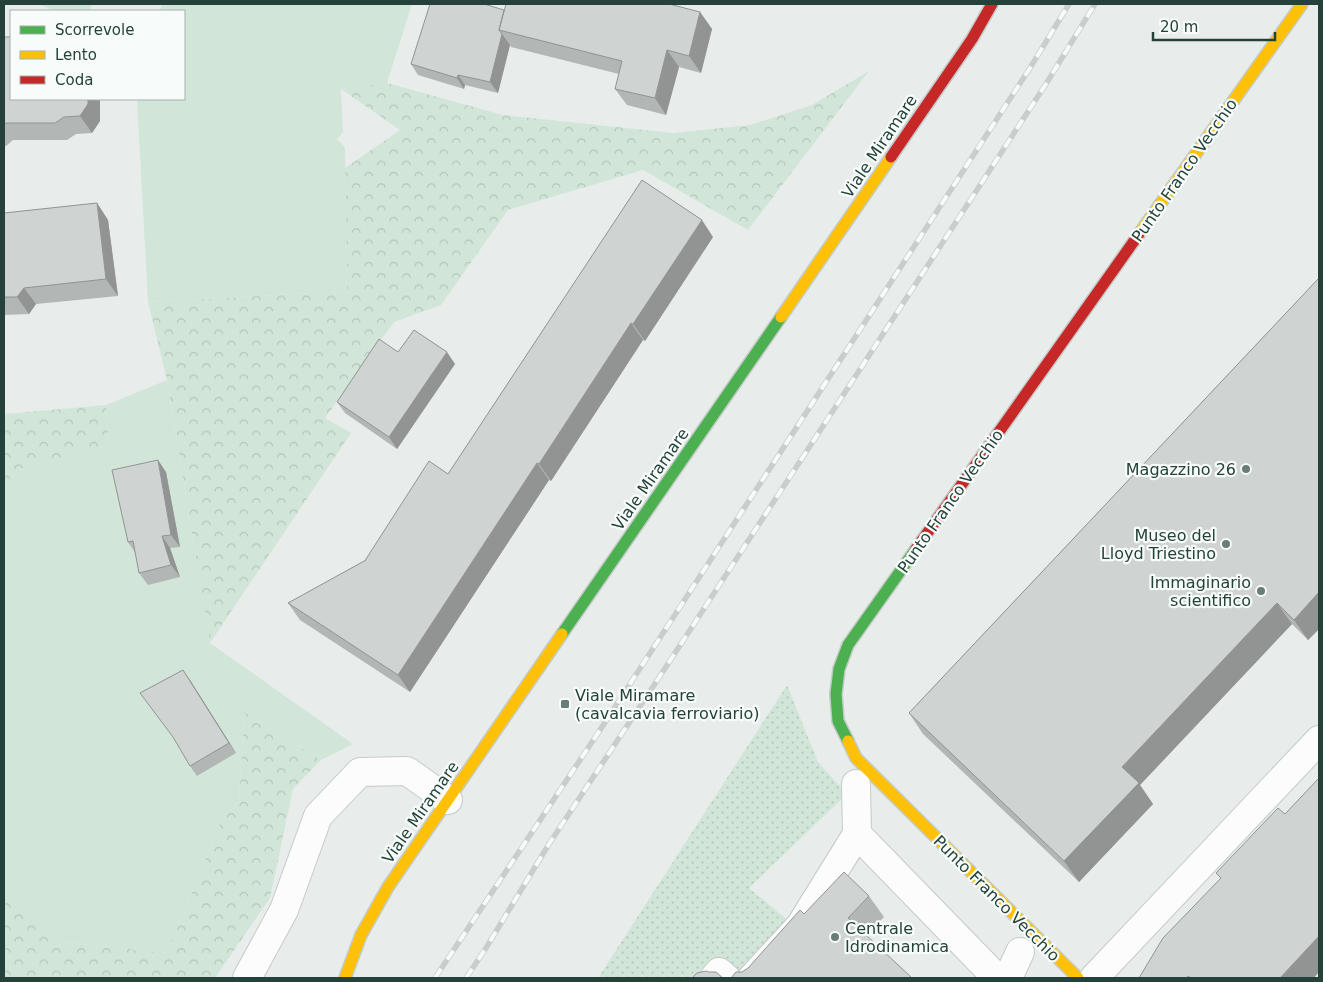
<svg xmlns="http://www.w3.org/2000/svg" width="1323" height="982" font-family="'DejaVu Sans',sans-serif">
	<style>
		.grass { fill: url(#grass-dots) }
		.forest { fill: url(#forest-crowns) }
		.park { fill: #d1e6d8 }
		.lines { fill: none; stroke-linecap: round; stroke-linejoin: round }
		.street-casing { stroke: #c5cac8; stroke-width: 30 }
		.fast-casing { stroke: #c3cbc8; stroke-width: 14 }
		.slow-casing { stroke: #c3cbc8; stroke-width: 14 }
		.jam-casing { stroke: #c3cbc8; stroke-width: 14 }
		.street { stroke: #fcfcfc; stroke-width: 28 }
		.fast { stroke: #4caf50; stroke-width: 11 }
		.slow { stroke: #ffc107; stroke-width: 11 }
		.jam { stroke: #c62828; stroke-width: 11 }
		.rail-casing { stroke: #c9cdcc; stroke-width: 5.5 }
		.rail { stroke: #f7fbf9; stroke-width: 4; stroke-dasharray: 11; stroke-linecap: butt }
		.wall { fill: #b2b6b5 }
		.shaded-wall { fill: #919493 }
		.building { fill: #cfd4d2; stroke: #919493 }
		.poi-dot { fill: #697e78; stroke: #f7fbf9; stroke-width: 2 }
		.labels { text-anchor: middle; stroke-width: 4.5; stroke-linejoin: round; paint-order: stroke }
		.street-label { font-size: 16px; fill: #24423a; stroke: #f7fbf9 }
		.poi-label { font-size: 16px; fill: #24423a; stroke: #f7fbf9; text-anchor: end }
	</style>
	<defs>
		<pattern id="grass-dots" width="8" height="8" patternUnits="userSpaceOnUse" patternTransform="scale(1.25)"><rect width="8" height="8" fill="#d1e6d8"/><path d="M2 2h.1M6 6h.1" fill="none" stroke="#b3c6ba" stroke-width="1.8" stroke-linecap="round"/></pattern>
		<pattern id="forest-crowns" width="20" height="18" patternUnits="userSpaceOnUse" patternTransform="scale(1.25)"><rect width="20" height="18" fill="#d1e6d8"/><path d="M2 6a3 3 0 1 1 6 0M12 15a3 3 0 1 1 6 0" fill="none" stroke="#b3c6ba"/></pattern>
	</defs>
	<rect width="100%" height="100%" fill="#e8edeb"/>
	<path class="grass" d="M 787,685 L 818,762 L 847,794 L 749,888 L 791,923 L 742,978 L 598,978 Z"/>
	<path class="forest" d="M 869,71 L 748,230 L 643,170 L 508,210 L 441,305 L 394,322 L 325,418 L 351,433 L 210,643 L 167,380 L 148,302 L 347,291 L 345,168 L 400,130 L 341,89 L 387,83 L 503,115 L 673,133 L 750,125 L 812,105 Z
		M 106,405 L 109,445 L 17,470 L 4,487 L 4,414 Z
		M 244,712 L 321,760 L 293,789 L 270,898 L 215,978 L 4,978 L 4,887 L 64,942 L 167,953 L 221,821 L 239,801 Z"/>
	<path class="park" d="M 38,4 L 92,4 L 90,11 L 56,11 Z
		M 162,4 L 412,4 L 387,83 L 341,89 L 343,132 L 337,139 L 345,147 L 347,291 L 148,302 L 137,99 L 184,99 L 184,11 L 160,11 Z
		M 167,380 L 210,643 L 353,744 L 321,760 L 244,712 L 239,801 L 221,821 L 167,953 L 64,942 L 4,887 L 4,487 L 17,470 L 109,445 L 106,405 Z"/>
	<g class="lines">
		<g class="street-casing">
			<path id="street" d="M 856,784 L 857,834 L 997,978
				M 247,978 L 284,910 L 318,816 L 360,772 L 407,771 L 448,800
				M 714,978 L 719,972 L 726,978
				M 752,978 L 800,926 L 857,834
				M 1008,978 L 1020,952
				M 1094,978 L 1319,740"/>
		</g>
		<g class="fast-casing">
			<path id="fast" d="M 562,634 L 781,317
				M 848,741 L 838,721 L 836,694 L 839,669 L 848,645 L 916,549"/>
		</g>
		<g class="slow-casing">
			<path id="slow" d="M 1139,234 L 1302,4
				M 781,317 L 891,157
				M 848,741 L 856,758 L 1078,978
				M 345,978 L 361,935 L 388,887 L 562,634"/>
		</g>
		<g class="jam-casing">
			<path id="jam" d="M 891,157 L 972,39 L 992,4
				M 916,549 L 1139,234"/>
		</g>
		<use href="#street" class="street"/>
		<use href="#fast" class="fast"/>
		<use href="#slow" class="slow"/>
		<use href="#jam" class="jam"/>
		<g class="rail-casing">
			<path id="rail" d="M 435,978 L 602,727 L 1030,68 L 1069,4
				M 466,978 L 486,948 L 549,844 L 662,673 L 1046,84 L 1095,4"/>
		</g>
		<use href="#rail" class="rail"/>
	</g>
	<path class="wall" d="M 504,10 L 700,12 L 712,29 L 701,73 L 679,67 L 666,115 L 627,105 L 615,89 L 619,74 L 511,47 L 510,45 L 498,93 L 465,85 L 464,89 L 418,75 L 411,64 Z
		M 4,37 L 100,121 L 92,133 L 76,134 L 67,140 L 13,140 L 6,146 L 4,146 Z
		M 97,203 L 108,220 L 118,296 L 36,304 L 29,314 L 4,315 L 4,213 Z
		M 713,237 L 645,341 L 643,340 L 551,481 L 549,480 L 410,692 L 300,620 L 288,603 L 366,560 L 448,474 Z
		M 1319,278 L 1319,629 L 1308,640 L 1292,624 L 1140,785 L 1153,804 L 1079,882 L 923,734 L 909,713 Z
		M 455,364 L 397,449 L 345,413 L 337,402 Z
		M 166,472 L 180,547 L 170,548 L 180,577 L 148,585 L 139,573 L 135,552 L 128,542 Z
		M 190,680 L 236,753 L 197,776 L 190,766 Z
		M 869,896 L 884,917 L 866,935 L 742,972 Z"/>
	<path class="shaded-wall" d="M 700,12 L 712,29 L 701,73 L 689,56 Z
		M 502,34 L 510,45 L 498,93 L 490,82 Z
		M 667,50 L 679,67 L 666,115 L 655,98 Z
		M 458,75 L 465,85 L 464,89 L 457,78 Z
		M 88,99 L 100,99 L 100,121 L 92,133 L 80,116 Z
		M 97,203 L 108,220 L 118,296 L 106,279 Z
		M 702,220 L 713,237 L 645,341 L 633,324 Z
		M 24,288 L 36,304 L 29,314 L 17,297 Z
		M 631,323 L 643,340 L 551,481 L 539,464 Z
		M 447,352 L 455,364 L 397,449 L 389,437 Z
		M 158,460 L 166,472 L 180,547 L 171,535 Z
		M 537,463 L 549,480 L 410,692 L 398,675 Z
		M 162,536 L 170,548 L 180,577 L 171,565 Z
		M 1319,592 L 1319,629 L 1308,640 L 1294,620 Z
		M 1277,603 L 1292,624 L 1140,785 L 1153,804 L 1079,882 L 1064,861 L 1122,767 Z
		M 183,670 L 190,680 L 236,753 L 229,743 Z
		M 1319,936 L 1319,972 L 1314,978 L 1280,978 Z"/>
	<path class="building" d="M 430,4 L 484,4 L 504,10 L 499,30 L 502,34 L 490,82 L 458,75 L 457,78 L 411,64 Z
		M 506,4 L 669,4 L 700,12 L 689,56 L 667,50 L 655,98 L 615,89 L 622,61 L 499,30 Z
		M 4,37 L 11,37 L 11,99 L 88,99 L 88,104 L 80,116 L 64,117 L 55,123 L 4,123 Z
		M 642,180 L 702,220 L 633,324 L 631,323 L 539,464 L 537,463 L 398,675 L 288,603 L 366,560 L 366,559 L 429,461 L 448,474 Z
		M 97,203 L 106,279 L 24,288 L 17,297 L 4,297 L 4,213 Z
		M 1319,278 L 1319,592 L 1294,620 L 1277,603 L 1122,767 L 1139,783 L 1064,861 L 909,713 Z
		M 414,330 L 447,352 L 389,437 L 337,402 L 379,339 L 398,352 Z
		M 158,460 L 171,535 L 162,536 L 171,565 L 139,573 L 133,541 L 128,542 L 112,470 Z
		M 183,670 L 229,743 L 190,766 L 173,737 L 140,693 Z
		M 1319,778 L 1319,936 L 1280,978 L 1191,978 L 1188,976 L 1187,978 L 1139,978 L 1163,938 L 1221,878 L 1216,873 L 1278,808 L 1285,814 Z
		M 844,872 L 869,896 L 848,918 L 912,978 L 731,978 L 736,972 L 742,972 L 748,968 L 800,910 L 804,914 Z
		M 706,971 L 709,972 L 716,972 L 723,978 L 692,978 L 697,973 Z"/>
	<g class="poi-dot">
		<circle cx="1246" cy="469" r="5"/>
		<circle cx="1226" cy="544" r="5"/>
		<circle cx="1261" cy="591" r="5"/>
		<rect x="560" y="699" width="10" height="10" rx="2.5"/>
		<circle cx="835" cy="937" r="5"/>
	</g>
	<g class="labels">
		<g class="street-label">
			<text transform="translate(879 146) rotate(-56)" y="6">Viale Miramare</text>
			<text transform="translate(1184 170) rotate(-55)" y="6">Punto Franco Vecchio</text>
			<text transform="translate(650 479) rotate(-55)" y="6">Viale Miramare</text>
			<text transform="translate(950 501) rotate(-55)" y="6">Punto Franco Vecchio</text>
			<text transform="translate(420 812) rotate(-55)" y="6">Viale Miramare</text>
			<text transform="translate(997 898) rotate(45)" y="6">Punto Franco Vecchio</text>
		</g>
		<g class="poi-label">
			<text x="1236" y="475">Magazzino 26</text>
			<text x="1216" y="541">Museo del<tspan x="1216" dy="18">Lloyd Triestino</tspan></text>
			<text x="1251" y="588">Immaginario<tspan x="1251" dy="18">scientifico</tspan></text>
			<text x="575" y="701" text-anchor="start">Viale Miramare<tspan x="575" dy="18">(cavalcavia ferroviario)</tspan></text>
			<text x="845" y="934" text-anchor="start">Centrale<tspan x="845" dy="18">Idrodinamica</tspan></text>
		</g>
	</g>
	<rect width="1323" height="982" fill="none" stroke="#24423a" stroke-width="10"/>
	<rect x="10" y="10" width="175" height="90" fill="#f7fbf9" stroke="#a3b1ad"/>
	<rect x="20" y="26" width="25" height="8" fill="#4caf50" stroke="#a3b1ad"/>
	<text x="55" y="35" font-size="15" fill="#24423a">Scorrevole</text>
	<rect x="20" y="51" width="25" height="8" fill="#ffc107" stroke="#a3b1ad"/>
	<text x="55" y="60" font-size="15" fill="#24423a">Lento</text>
	<rect x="20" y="76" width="25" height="8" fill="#c62828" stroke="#a3b1ad"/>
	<text x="55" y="85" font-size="15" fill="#24423a">Coda</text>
	<path d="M1153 32v8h122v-8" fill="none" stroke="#24423a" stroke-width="2.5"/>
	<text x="1160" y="32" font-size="15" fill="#24423a" stroke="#f7fbf9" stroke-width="4" paint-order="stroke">20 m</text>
</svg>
